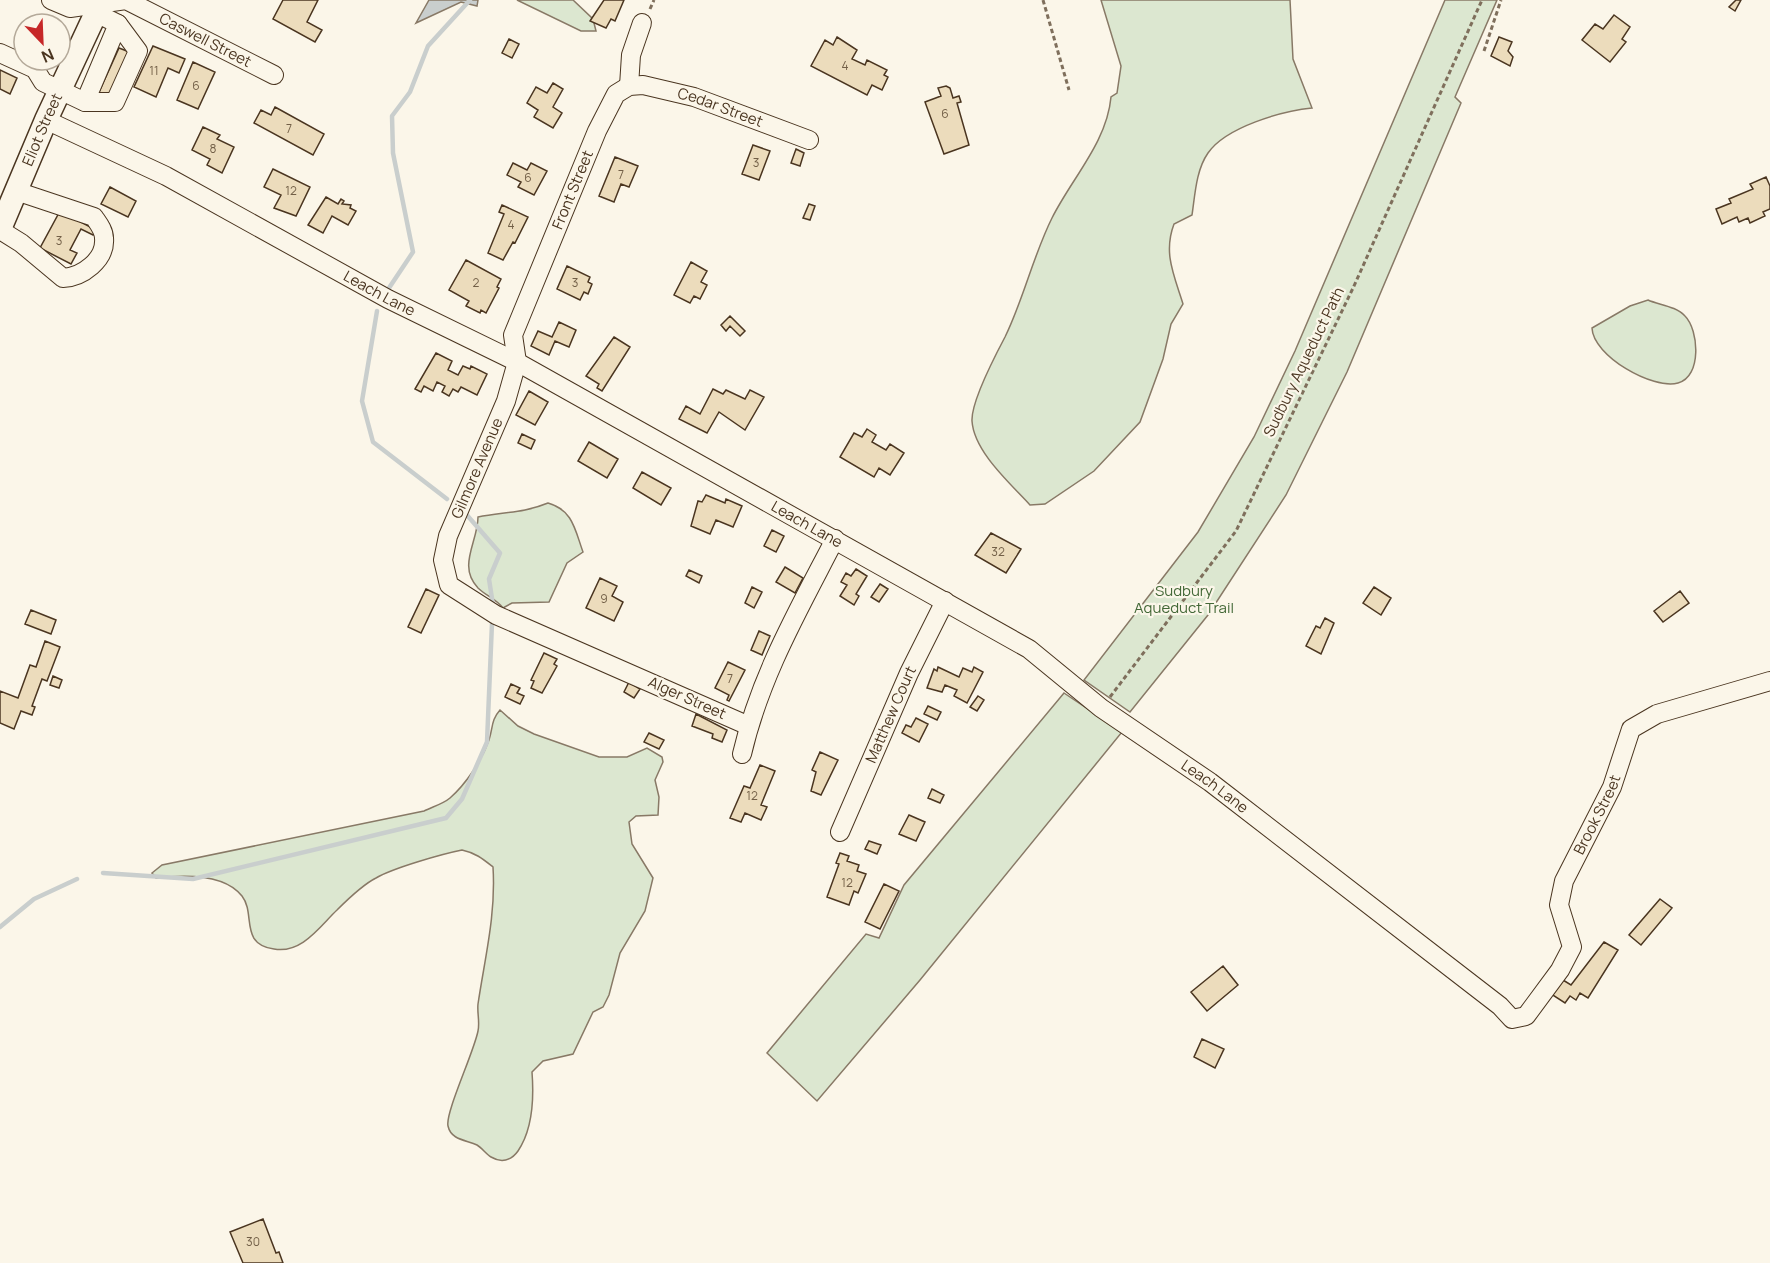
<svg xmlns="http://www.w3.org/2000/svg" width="1770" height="1263" font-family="Manrope,sans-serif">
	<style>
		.green { fill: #dce7d0; stroke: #887966; stroke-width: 1.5 }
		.water { fill: #c9cecd; stroke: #887966; stroke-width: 1.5 }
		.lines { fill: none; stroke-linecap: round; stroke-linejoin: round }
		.stream { stroke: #c9cecd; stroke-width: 4.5 }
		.building { fill: #ecdcbc; stroke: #4a3520; stroke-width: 1.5 }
		.minor-casing { stroke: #4a3520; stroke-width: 20 }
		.major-casing { stroke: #4a3520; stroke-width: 25 }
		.path { stroke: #7f6f5c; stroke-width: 3; stroke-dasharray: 4.5 3; stroke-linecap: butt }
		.minor { stroke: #fbf6e9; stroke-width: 18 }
		.major { stroke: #fbf6e9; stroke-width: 22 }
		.labels { text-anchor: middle; stroke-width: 4.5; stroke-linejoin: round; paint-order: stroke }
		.number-label { font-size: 12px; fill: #725f47 }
		.street-label { font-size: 15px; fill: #4a3520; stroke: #fbf6e9 }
		.park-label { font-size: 15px; fill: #436837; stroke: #fbf6e9 }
	</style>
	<rect width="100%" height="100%" fill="#fbf6e9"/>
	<path class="green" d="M 517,0 L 573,0 L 593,19 L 596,31 L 581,31 Z
		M 1101,0 L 1290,0 L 1293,59 L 1312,108 C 1282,111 1226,127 1208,153 C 1196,170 1195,195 1192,215 L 1174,224 C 1163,253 1174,275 1183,304 L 1171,324 L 1163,359 L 1140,422 L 1094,471 L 1045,504 L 1030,505 C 1011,484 974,452 972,421 C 971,402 996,354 1005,337 C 1024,298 1033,256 1052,218 C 1072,178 1107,142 1111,97 L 1117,93 L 1121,66 Z
		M 1445,0 L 1497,0 L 1455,97 L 1461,103 L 1347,372 L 1286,495 L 1208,615 L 1130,712 L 1084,680 L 1198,532 L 1254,437 L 1295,351 Z
		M 1648,300 C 1659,305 1676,306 1685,316 C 1699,330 1702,377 1678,383 C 1653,390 1593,356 1592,328 L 1630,306 Z
		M 548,503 C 573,510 575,530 583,552 L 567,563 L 549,602 L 512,603 L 503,608 C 495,598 486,596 478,588 C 457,566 478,542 478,517 C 503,512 524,513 548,503 Z
		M 1064,693 L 1122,732 L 920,980 L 817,1101 L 767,1053 L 866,934 L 879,938 L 904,885 Z
		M 500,710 L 518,726 L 534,734 L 599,757 L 627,757 L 647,748 L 662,757 L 663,762 L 655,780 L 659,797 L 658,815 L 636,816 L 629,822 L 632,844 L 653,878 L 645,911 L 620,953 L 609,995 L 603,1007 L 593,1012 L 573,1054 L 543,1061 L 532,1072 C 534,1098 533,1129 518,1151 C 511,1161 501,1163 491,1157 C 486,1154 482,1148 477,1145 C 466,1140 451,1140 448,1126 C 445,1113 474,1052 478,1031 C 480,1022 477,1013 478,1004 C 485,957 496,915 493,867 C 483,859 476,853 462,850 C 442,854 393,868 376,878 C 362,885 348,899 337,910 C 320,926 302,954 274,949 C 239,944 256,914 242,896 C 224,873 181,875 156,878 L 152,873 L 162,865 L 424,811 C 432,807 443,804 450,798 C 466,784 482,760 489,740 C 493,728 491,720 500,710 Z"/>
	<path class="water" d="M 429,0 L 478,0 L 477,6 L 461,2 L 416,23 Z"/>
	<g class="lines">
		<path class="stream" d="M 389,288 L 413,252 L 393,153 L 392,116 L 410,92 L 428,46 L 470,0
			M 377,311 L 362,401 L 373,442 L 447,499
			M 466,514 L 500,553 L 489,579 L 493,605
			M 103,873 L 193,879 L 446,818 L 462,799 L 487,742 L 492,623
			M 0,927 L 34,899 L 77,879"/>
	</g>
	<path class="building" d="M 283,0 L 318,0 L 307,22 L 322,30 L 315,42 L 273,19 Z
		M 604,0 L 624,0 L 615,21 L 611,19 L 606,28 L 590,21 Z
		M 1736,0 L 1741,0 L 1735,11 L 1729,7 Z
		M 1614,15 L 1630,27 L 1622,39 L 1626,42 L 1610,62 L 1582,40 L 1595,24 L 1603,29 Z
		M 837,37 L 857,50 L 852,59 L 865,65 L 867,60 L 887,70 L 884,75 L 888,77 L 882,90 L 872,85 L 867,95 L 811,66 L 825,40 L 833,45 Z
		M 1499,37 L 1512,42 L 1508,51 L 1513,57 L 1510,66 L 1491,56 Z
		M 509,39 L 519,44 L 512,58 L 502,53 Z
		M 153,46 L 185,59 L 179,73 L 168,68 L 156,97 L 134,87 Z
		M 119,48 L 132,53 L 112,98 L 99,92 Z
		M 193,62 L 215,72 L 198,109 L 177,100 Z
		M 0,70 L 17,78 L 10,94 L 0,89 Z
		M 553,83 L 563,89 L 553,107 L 562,113 L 553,128 L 534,117 L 538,110 L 527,103 L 536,87 L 547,93 Z
		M 946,86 L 950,88 L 953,98 L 959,96 L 961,102 L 957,103 L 969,145 L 944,154 L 925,102 L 941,96 L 938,88 Z
		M 275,107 L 324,134 L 313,155 L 254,123 L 261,110 L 271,115 Z
		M 203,127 L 220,135 L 217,139 L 234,147 L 222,173 L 207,165 L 210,159 L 192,150 Z
		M 753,145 L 770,151 L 759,180 L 742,174 Z
		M 796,149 L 804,153 L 800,166 L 791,163 Z
		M 615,157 L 638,166 L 629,187 L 621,184 L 614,202 L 599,196 Z
		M 513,163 L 527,170 L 531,163 L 547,171 L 534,195 L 518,187 L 521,182 L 507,175 Z
		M 273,169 L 310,187 L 296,216 L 274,208 L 281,195 L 264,187 Z
		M 1766,177 L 1770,186 L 1770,209 L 1763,212 L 1765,216 L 1750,223 L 1748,218 L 1739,222 L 1737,217 L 1722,224 L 1716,209 L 1731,203 L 1729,199 L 1753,189 L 1750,184 Z
		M 110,187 L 136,201 L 128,217 L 101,204 Z
		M 326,197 L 338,204 L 341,199 L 344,201 L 342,204 L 351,205 L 350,208 L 356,211 L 348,225 L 332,216 L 323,233 L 308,225 Z
		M 809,204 L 815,206 L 810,220 L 803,218 Z
		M 502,205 L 528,217 L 515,243 L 513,242 L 503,260 L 488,253 L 504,214 L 499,212 Z
		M 60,211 L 96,230 L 93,235 L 81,229 L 70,250 L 77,253 L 71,264 L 40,248 Z
		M 466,260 L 501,279 L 497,287 L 499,288 L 486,313 L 481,310 L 480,313 L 466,306 L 469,301 L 449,290 Z
		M 691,262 L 707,271 L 701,282 L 707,285 L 700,299 L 694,296 L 690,303 L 674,295 Z
		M 567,266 L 590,277 L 588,282 L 592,284 L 588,294 L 584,292 L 580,300 L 557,289 Z
		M 730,316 L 745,331 L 740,336 L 730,326 L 726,331 L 721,325 Z
		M 559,322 L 576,330 L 569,347 L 555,341 L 549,355 L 531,346 L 538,331 L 552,337 Z
		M 614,337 L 630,347 L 602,391 L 597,388 L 599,384 L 586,376 Z
		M 436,353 L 452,361 L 448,370 L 458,375 L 463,366 L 470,369 L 471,366 L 487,374 L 477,395 L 461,387 L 458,392 L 453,389 L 449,396 L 442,392 L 445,386 L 437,382 L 433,391 L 424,386 L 421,392 L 415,389 Z
		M 713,389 L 723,394 L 726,390 L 745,399 L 750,390 L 764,397 L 745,430 L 719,412 L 707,433 L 679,419 L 686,406 L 700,414 Z
		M 529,391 L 548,402 L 535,425 L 516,415 Z
		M 867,429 L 876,435 L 872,442 L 886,450 L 890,444 L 904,453 L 890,475 L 879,468 L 874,477 L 840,457 L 854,433 L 862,437 Z
		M 522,434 L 535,440 L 531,449 L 518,443 Z
		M 589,442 L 618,459 L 607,478 L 578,461 Z
		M 642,472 L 671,488 L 661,505 L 633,488 Z
		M 706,495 L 725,503 L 726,499 L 742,506 L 733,527 L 716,520 L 710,534 L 691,526 L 698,501 L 702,502 Z
		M 772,530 L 784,536 L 776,552 L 764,546 Z
		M 991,533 L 1021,549 L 1006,573 L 975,555 Z
		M 785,567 L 803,578 L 795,593 L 776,582 Z
		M 856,569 L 867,576 L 856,594 L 859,596 L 854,605 L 840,596 L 847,585 L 841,582 L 846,573 L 851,576 Z
		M 689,570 L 702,576 L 699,583 L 686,576 Z
		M 600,578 L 617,586 L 612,596 L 623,602 L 614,621 L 586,608 Z
		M 880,584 L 888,589 L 879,602 L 871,597 Z
		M 752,587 L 762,592 L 754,608 L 745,603 Z
		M 1374,587 L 1391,598 L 1381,615 L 1363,603 Z
		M 426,589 L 439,595 L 421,633 L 408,627 Z
		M 1680,591 L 1689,603 L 1663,622 L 1654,611 Z
		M 31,610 L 56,620 L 51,634 L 25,624 Z
		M 1325,618 L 1334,623 L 1321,654 L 1306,646 L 1316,626 L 1320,628 Z
		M 759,631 L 770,636 L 762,655 L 751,650 Z
		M 45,641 L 60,647 L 47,681 L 42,679 L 32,706 L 35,707 L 32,715 L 21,711 L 14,729 L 0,723 L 0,691 L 18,698 L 30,665 L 36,667 Z
		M 544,653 L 557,659 L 554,664 L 557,666 L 542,693 L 531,688 L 534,681 L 531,680 Z
		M 728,662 L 745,670 L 729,701 L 727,700 L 729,695 L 715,688 Z
		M 938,667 L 959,677 L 963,668 L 972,672 L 974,667 L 983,672 L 967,703 L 954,696 L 957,690 L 945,685 L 942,692 L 927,688 L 934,669 L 937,671 Z
		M 53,676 L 62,680 L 59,688 L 50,685 Z
		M 629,682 L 640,689 L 634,698 L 624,692 Z
		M 511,684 L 520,688 L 517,693 L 524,696 L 520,704 L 505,697 Z
		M 978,696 L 984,700 L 977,711 L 970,707 Z
		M 928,706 L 941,712 L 937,720 L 924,714 Z
		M 696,714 L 727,730 L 722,742 L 712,738 L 713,734 L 692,726 Z
		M 916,718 L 928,724 L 919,742 L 902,733 L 906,725 L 911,727 Z
		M 649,733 L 664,740 L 659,749 L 644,742 Z
		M 820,752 L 838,760 L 821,795 L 811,791 L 816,772 L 812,770 Z
		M 760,765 L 775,771 L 761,805 L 767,807 L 761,820 L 745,813 L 741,822 L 730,818 L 744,786 L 750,788 Z
		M 932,789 L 944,795 L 940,803 L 928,798 Z
		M 909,815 L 925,822 L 916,841 L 899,834 Z
		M 869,841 L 881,845 L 877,854 L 865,849 Z
		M 840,853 L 849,856 L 847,861 L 859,865 L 857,871 L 866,874 L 858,893 L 854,891 L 849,905 L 827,897 L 839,864 L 836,863 Z
		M 884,884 L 899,891 L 880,929 L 865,922 Z
		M 1660,899 L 1672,908 L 1641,945 L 1629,935 Z
		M 1604,942 L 1618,950 L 1588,998 L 1580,993 L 1576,1000 L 1570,996 L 1565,1003 L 1548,992 L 1563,980 L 1571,985 Z
		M 1223,966 L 1238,985 L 1207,1011 L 1191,992 Z
		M 1202,1039 L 1224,1049 L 1215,1068 L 1194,1057 Z
		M 263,1219 L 276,1253 L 279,1252 L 283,1263 L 243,1263 L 230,1232 Z"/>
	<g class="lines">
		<g class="minor-casing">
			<g id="minor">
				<path id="s1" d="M 51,0 L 70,8 L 126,0 L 274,75"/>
				<path d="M 0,53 L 35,69 L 43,82 L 85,102 L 118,24 L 96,13"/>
				<path d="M 629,86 L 631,55 L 642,23"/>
				<path d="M 85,102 L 115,102 L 138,51 L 118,24"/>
				<path id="s2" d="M 46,120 L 166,176 L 388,299 L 517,362 L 1029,649 L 1101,708 L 1210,782 L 1500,1006 L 1512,1019 L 1526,1016 L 1560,970 L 1572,947 L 1559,905 L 1564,881 L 1612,787 L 1631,729 L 1657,714 L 1770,681"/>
				<path d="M 0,230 L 21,243 L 63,278 C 82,277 106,260 104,238 C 104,230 98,223 94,217 L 16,191"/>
				<path id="s3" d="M 749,726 L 496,615 L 449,585 L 443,560 L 448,536 L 506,401 L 517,362 L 513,335 L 597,131 L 616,94 L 629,86 L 643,85 L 694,97 L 809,140"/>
				<path d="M 742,754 C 760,676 799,609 835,539"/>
				<path id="s4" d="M 840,832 L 909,673 L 945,601"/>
			</g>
		</g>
		<g class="major-casing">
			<g id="major">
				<path id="s5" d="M 0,229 L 46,120 L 102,0"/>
			</g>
		</g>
		<path class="path" d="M 1043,0 L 1069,90
			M 650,9 L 654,0
			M 1484,51 L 1501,0
			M 1110,697 L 1236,531 L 1354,286 L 1482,0"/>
		<use href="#minor" class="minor"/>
		<use href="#major" class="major"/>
	</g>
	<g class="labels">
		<g class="number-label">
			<text x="845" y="70">4</text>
			<text x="154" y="75">11</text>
			<text x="196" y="90">6</text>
			<text x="945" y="118">6</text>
			<text x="289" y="133">7</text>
			<text x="213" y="153">8</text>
			<text x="756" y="167">3</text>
			<text x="621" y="179">7</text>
			<text x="528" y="182">6</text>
			<text x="291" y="195">12</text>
			<text x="511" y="229">4</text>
			<text x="59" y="245">3</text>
			<text x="476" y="287">2</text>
			<text x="575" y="287">3</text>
			<text x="998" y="556">32</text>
			<text x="604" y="603">9</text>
			<text x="730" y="683">7</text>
			<text x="752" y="800">12</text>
			<text x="847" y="887">12</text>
			<text x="253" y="1246">30</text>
		</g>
		<g class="street-label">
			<text dy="5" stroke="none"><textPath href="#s1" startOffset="166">Caswell Street</textPath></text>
			<text dy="5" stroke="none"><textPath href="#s3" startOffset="969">Cedar Street</textPath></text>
			<text dy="5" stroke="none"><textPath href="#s5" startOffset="108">Eliot Street</textPath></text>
			<text dy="5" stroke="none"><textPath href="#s3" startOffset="754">Front Street</textPath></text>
			<text dy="5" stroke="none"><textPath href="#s2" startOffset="376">Leach Lane</textPath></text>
			<text transform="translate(1304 362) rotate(-64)" y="5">Sudbury Aqueduct Path</text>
			<text dy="5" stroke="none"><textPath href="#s3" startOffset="456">Gilmore Avenue</textPath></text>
			<text dy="5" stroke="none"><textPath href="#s2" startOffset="862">Leach Lane</textPath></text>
			<text transform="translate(687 698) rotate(24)" y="5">Alger Street</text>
			<text dy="5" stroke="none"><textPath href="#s4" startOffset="128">Matthew Court</textPath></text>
			<text dy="5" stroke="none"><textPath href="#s2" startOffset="1348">Leach Lane</textPath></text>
			<text dy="5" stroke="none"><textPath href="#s2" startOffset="1966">Brook Street</textPath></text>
		</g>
		<g class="park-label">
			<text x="1184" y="596">Sudbury<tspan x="1184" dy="17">Aqueduct Trail</tspan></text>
		</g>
	</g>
	<g transform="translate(42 42) rotate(157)"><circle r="28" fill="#fbf6e9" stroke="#b4a999" stroke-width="1.5"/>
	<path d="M0-4.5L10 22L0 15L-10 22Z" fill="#c62828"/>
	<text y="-9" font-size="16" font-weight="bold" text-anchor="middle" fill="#4a3520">N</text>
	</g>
</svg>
